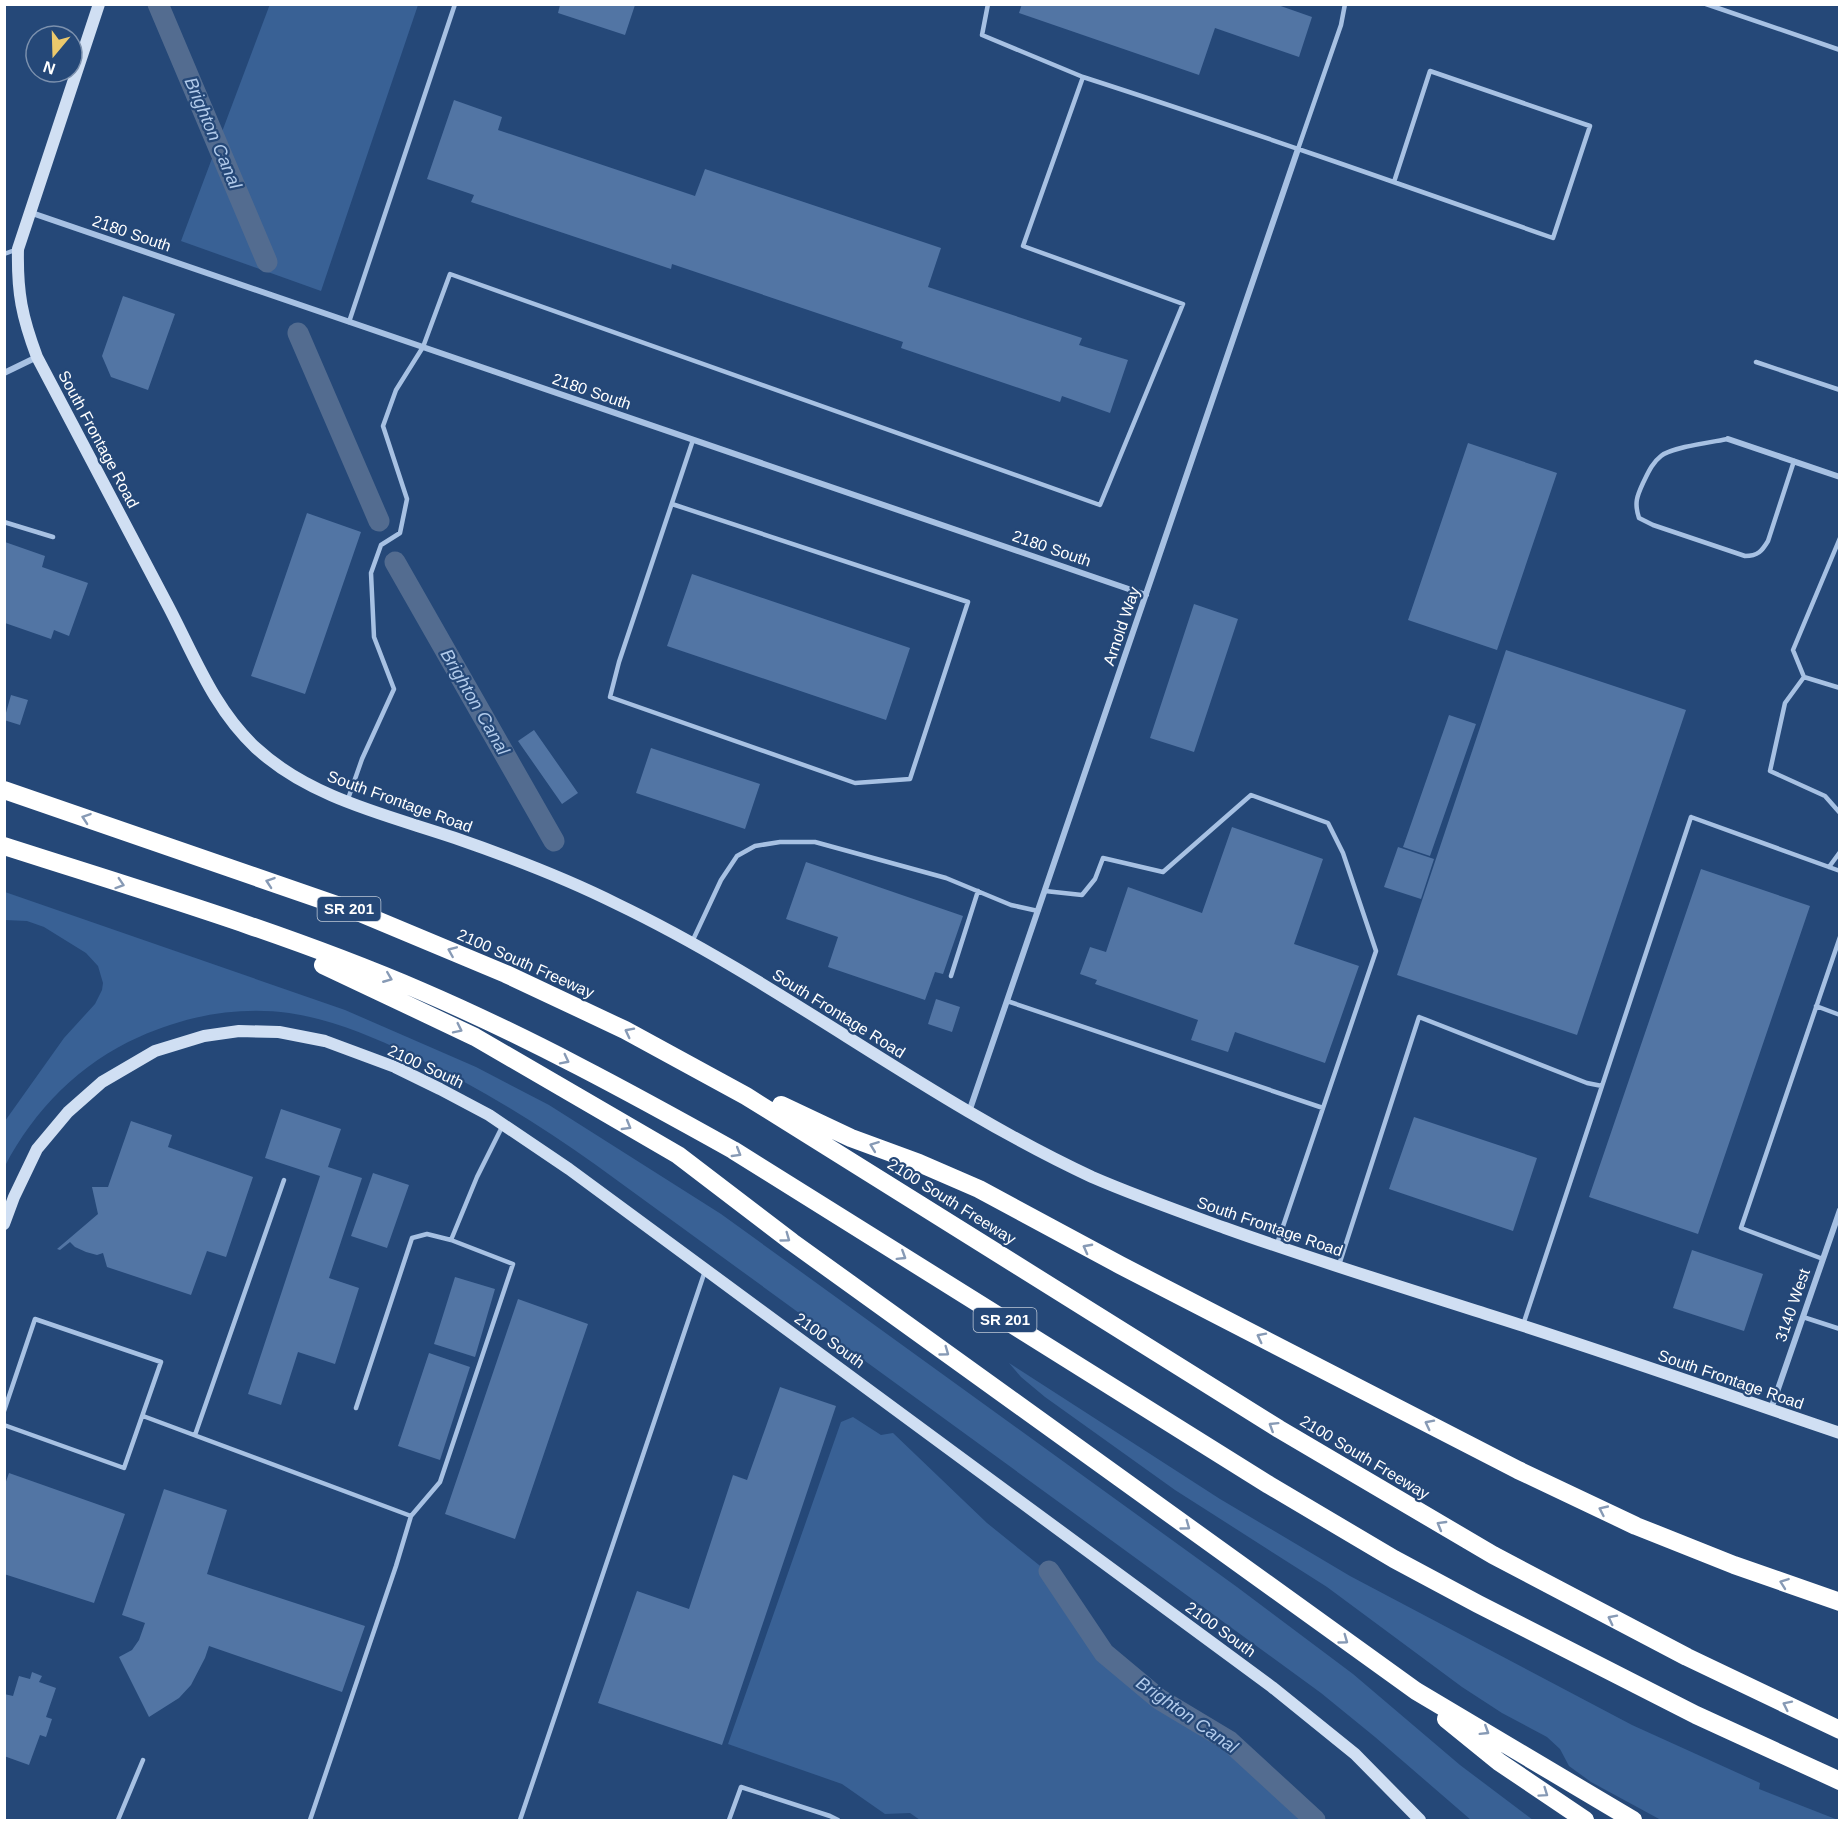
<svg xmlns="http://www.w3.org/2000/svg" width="1844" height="1825" font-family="Helvetica,sans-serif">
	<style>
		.grass { fill: #396195 }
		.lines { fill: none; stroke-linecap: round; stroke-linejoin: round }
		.canal { stroke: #536c90; stroke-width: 21 }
		.building { fill: #5275a4 }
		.lane { stroke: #a7c1e3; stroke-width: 4.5 }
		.street { stroke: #a7c1e3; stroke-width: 6 }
		.secondary { stroke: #d0dff3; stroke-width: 12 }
		.highway { stroke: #fff; stroke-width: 18 }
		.oneway { stroke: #879ab5 }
		.labels { text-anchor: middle; stroke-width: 4.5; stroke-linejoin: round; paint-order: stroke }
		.shield { fill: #254878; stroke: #bec8d6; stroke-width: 1.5 }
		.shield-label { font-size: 15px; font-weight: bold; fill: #fff }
		.street-label { font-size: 16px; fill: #fff; stroke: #254878 }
		.water-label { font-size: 18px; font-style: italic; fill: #b2cbeb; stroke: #254878 }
	</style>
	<rect width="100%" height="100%" fill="#254878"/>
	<path class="grass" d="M 270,4 L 418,5 L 321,291 L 181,241 Z
		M 5,892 L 345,1010 L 476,1067 L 549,1105 L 721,1214 L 1237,1587 L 1353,1674 L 1460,1765 L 1533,1820 L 1471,1820 L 1375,1737 L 1321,1693 L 596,1165 C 536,1122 475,1085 409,1054 C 371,1036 331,1019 289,1013 C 238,1006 185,1016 139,1037 C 80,1063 34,1110 5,1166 L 5,1121 L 64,1038 L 95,1004 L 102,990 L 103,983 L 98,966 L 86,953 L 44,927 L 27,921 L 5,920 Z
		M 1009,1363 L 1220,1499 L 1350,1576 L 1632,1725 L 1760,1783 L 1759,1789 L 1838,1820 L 1661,1820 L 1591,1782 L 1569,1766 L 1560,1749 L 1547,1737 L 1502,1713 L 1462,1687 L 1327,1587 L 1175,1490 L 1045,1397 L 1021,1377 Z
		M 853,1417 L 881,1435 L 893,1433 L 987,1523 L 1044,1569 L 1092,1650 L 1127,1685 L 1230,1755 L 1304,1820 L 920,1820 L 910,1813 L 885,1814 L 842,1784 L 728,1744 L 841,1422 Z"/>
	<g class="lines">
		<path class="canal" d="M 158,4 L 267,262
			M 298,333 L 379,521
			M 395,562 L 554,841
			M 1049,1571 L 1104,1653 L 1159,1699 L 1229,1741 L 1315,1820"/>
	</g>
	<path class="building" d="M 1022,4 L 1275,4 L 1312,17 L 1299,57 L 1215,28 L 1199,75 L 1019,13 Z
		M 560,5 L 635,5 L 625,35 L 558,13 Z
		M 454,100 L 502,117 L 498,130 L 695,196 L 705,169 L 941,248 L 928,287 L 1082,338 L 1079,345 L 1128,360 L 1110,413 L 1062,396 L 1060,402 L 901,348 L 903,342 L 672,264 L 671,269 L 471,202 L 474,195 L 427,179 Z
		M 123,296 L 175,314 L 148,390 L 111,377 L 102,356 Z
		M 1468,443 L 1557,473 L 1497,650 L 1408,620 Z
		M 307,513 L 361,532 L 305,694 L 251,676 Z
		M 5,542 L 45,556 L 42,567 L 88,583 L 69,636 L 54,630 L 51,639 L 5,623 Z
		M 692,574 L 910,648 L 886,720 L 667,646 Z
		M 1194,604 L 1238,619 L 1194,752 L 1150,738 Z
		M 1506,650 L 1686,710 L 1577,1035 L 1397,975 Z
		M 11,695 L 28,700 L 20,725 L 4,720 Z
		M 1449,715 L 1476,724 L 1430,856 L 1403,847 Z
		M 534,730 L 578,793 L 562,804 L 518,741 Z
		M 651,748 L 760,784 L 745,829 L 636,793 Z
		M 1232,827 L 1323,859 L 1294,944 L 1359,966 L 1325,1063 L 1235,1032 L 1228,1052 L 1191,1040 L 1198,1020 L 1095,984 L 1097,980 L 1080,974 L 1090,947 L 1106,952 L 1128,887 L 1202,913 Z
		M 1398,847 L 1434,859 L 1421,899 L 1384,887 Z
		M 806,862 L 963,916 L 943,974 L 935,972 L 925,1000 L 828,967 L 838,937 L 786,919 Z
		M 1701,869 L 1810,906 L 1698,1234 L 1589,1197 Z
		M 936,999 L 960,1007 L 952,1032 L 928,1024 Z
		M 281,1109 L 341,1129 L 328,1167 L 362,1178 L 329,1278 L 359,1288 L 335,1364 L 298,1352 L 281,1405 L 248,1394 L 320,1176 L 265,1158 Z
		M 1414,1117 L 1537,1158 L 1513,1231 L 1389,1189 Z
		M 131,1121 L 172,1135 L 168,1147 L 253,1177 L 226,1257 L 207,1251 L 191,1295 L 107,1267 L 103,1253 L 97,1255 L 86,1252 L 75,1247 L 70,1242 L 60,1250 L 57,1249 L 98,1214 L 92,1187 L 108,1187 Z
		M 373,1173 L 409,1185 L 387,1248 L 351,1236 Z
		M 1692,1250 L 1763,1274 L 1744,1331 L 1673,1308 Z
		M 455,1277 L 495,1289 L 475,1357 L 434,1344 Z
		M 518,1299 L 588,1324 L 515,1539 L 445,1514 Z
		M 429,1353 L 470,1367 L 440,1460 L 398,1446 Z
		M 780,1387 L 836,1406 L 722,1745 L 598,1703 L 637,1591 L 689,1609 L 733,1475 L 747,1480 Z
		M 9,1473 L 125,1514 L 94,1603 L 4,1574 L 4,1487 Z
		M 164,1489 L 227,1510 L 207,1574 L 365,1626 L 342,1692 L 209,1646 L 205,1658 L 191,1685 L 179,1698 L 149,1717 L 119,1657 L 132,1650 L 139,1640 L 145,1623 L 122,1615 Z
		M 32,1672 L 42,1676 L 39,1682 L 56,1688 L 46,1717 L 52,1719 L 46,1737 L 40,1735 L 29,1765 L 4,1756 L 4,1694 L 13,1696 L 19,1676 L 30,1679 Z"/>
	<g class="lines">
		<path class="lane" d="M 988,4 L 982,35 L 1083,77
			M 1706,4 L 1840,50
			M 1298,149 L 1341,25 L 1345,4
			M 4,254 L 15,250
			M 349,322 L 455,4
			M 1756,362 L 1840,390
			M 1728,439 C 1713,442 1672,447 1661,456 C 1652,463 1648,473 1643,483 C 1637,496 1634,503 1639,518 L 1653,525 L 1745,556 C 1758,556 1762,551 1768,541 L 1794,461
			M 672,504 L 968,602 L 910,779 L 855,783 L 610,697 L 619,662 L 693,440
			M 4,522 L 53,537
			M 1840,538 L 1793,650 L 1804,677 L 1840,688
			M 1804,677 L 1785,703 L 1770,771 L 1825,796 L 1840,813
			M 348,799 L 362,759 L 394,689 L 374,637 L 371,573 L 381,545 L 400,533 L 407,499 L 383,426 L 396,390 L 423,347 L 450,274 L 1100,505 L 1183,304 L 1023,246 L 1083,77 C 1241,128 1397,183 1553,238 L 1590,126 L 1430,71 L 1394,182
			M 1829,867 L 1840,852
			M 1045,891 L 1082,895 L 1095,879 L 1103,858 L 1163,872 L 1251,795 L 1328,823 L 1343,853 L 1376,951 L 1323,1108
			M 692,942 L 721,880 L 737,856 L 755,846 L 780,842 L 815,842 L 946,878 L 1011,905 L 1038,911
			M 951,976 L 978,891
			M 1007,1001 L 1323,1108 L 1277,1244
			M 1816,1006 L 1840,1015
			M 1602,1086 L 1691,817 L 1840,871
			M 1823,1259 L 1741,1228 L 1840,937
			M 1339,1265 L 1419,1017 L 1587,1083 L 1602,1086 L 1523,1325
			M 1803,1317 L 1840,1329
			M 356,1408 L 412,1238 L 427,1234 L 451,1240
			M 4,1411 L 35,1319 L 161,1362 L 124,1468 L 4,1425
			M 143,1416 L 411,1516 L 440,1482 L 513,1264 L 451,1240 L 477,1177 L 502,1127
			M 195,1435 L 284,1180
			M 118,1820 L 143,1760
			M 310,1820 L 396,1566 L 411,1516
			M 520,1820 L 705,1271
			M 729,1820 L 741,1787 L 830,1816 L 838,1820"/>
		<path class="street" d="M 29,212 L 1146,595
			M 4,373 L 37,357
			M 1728,439 L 1840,477
			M 969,1112 L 1298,149
			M 1771,1409 L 1840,1210"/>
		<path class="secondary" d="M 99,4 L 18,249 C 17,293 22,317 37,357 C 80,438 123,519 165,600 C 193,652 212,707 256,748 C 310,798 387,815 455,838 C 510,857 565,878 617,904 C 782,983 926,1100 1092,1177 C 1136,1196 1181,1212 1225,1228 C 1311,1259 1399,1286 1486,1314 C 1604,1351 1722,1393 1840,1433
			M 4,1224 L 14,1197 L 37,1149 L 68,1112 L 102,1082 L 155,1051 L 204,1036 L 239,1031 L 279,1032 L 325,1041 L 395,1067 L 440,1089 L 489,1115 L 569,1169 L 1272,1687 L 1355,1754 L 1420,1820"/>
		<path class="highway" d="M 4,790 L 360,913 L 506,974 L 625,1030 L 746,1096 L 1279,1429 L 1493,1555 L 1687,1657 L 1840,1730
			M 4,846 C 144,891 286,933 421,991 C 528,1037 631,1093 733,1150 L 1269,1485 L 1394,1559 L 1478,1604 L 1696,1715 L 1840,1781
			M 323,965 L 475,1037 L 678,1155 L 792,1242 L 1416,1691 L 1633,1820
			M 781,1105 L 851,1138 L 919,1163 L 979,1189 L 1120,1265 L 1518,1470 L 1636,1526 L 1734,1565 L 1840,1602
			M 1446,1719 L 1499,1762 L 1585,1820"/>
	</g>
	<defs><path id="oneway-chevron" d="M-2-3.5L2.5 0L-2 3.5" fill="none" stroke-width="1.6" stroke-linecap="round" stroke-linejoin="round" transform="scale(1.5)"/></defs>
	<g class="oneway">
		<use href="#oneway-chevron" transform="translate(86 818) rotate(-161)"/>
		<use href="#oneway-chevron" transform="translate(270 882) rotate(-161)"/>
		<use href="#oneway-chevron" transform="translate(120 884) rotate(18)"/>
		<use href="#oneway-chevron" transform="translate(452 951) rotate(-157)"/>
		<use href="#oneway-chevron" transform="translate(388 978) rotate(22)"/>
		<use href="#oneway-chevron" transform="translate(458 1029) rotate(26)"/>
		<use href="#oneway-chevron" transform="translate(629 1032) rotate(-153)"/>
		<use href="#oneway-chevron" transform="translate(565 1060) rotate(27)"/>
		<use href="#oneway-chevron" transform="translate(627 1126) rotate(30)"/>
		<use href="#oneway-chevron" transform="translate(874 1146) rotate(-159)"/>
		<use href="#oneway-chevron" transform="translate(737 1153) rotate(31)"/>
		<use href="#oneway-chevron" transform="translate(786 1238) rotate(36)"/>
		<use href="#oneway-chevron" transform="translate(1087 1248) rotate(-152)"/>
		<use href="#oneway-chevron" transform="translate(902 1256) rotate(32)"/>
		<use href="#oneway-chevron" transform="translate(1261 1337) rotate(-153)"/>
		<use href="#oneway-chevron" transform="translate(945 1352) rotate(36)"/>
		<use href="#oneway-chevron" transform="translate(1429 1424) rotate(-153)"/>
		<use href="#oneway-chevron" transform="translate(1273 1426) rotate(-148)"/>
		<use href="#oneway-chevron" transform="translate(1603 1510) rotate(-155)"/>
		<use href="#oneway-chevron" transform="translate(1441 1525) rotate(-150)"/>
		<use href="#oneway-chevron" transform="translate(1186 1526) rotate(36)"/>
		<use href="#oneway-chevron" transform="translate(1784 1583) rotate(-160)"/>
		<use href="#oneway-chevron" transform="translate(1612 1619) rotate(-153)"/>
		<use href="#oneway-chevron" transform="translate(1344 1640) rotate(36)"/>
		<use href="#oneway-chevron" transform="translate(1787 1705) rotate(-154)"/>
		<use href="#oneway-chevron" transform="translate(1485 1731) rotate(32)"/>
		<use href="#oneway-chevron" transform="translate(1544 1793) rotate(35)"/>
	</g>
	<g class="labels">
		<g class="shield">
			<rect x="317.5" y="897" width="63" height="24" rx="4.5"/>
			<rect x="973.5" y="1308" width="63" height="24" rx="4.5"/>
		</g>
		<g class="shield-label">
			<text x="349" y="914">SR 201</text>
			<text x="1005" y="1325">SR 201</text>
		</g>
		<g class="street-label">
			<text transform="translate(132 233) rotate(19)" y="6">2180 South</text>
			<text transform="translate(592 391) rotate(19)" y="6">2180 South</text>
			<text transform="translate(99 439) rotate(62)" y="6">South Frontage Road</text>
			<text transform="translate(1052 548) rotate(19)" y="6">2180 South</text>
			<text transform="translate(1121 626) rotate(-71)" y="6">Arnold Way</text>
			<text transform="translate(400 801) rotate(20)" y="6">South Frontage Road</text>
			<text transform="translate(526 963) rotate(24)" y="6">2100 South Freeway</text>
			<text transform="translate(839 1013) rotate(32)" y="6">South Frontage Road</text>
			<text transform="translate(426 1066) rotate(25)" y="6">2100 South</text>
			<text transform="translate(952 1201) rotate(32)" y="6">2100 South Freeway</text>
			<text transform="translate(1270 1226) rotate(19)" y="6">South Frontage Road</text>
			<text transform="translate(1792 1305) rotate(-71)" y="6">3140 West</text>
			<text transform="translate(830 1340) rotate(36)" y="6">2100 South</text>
			<text transform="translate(1731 1379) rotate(19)" y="6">South Frontage Road</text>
			<text transform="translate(1365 1457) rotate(31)" y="6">2100 South Freeway</text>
			<text transform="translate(1221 1629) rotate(36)" y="6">2100 South</text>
		</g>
		<g class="water-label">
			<text transform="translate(213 133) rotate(67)" y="6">Brighton Canal</text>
			<text transform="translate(475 702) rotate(60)" y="6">Brighton Canal</text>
			<text transform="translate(1187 1715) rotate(35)" y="6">Brighton Canal</text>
		</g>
	</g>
	<rect width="1844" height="1825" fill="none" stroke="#ffffff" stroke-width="12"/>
	<g transform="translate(54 54) rotate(199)"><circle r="28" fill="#254878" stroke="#7c91ae" stroke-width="1.5"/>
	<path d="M0-4.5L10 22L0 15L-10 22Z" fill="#ecc96c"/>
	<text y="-9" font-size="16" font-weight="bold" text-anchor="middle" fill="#ffffff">N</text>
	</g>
</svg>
